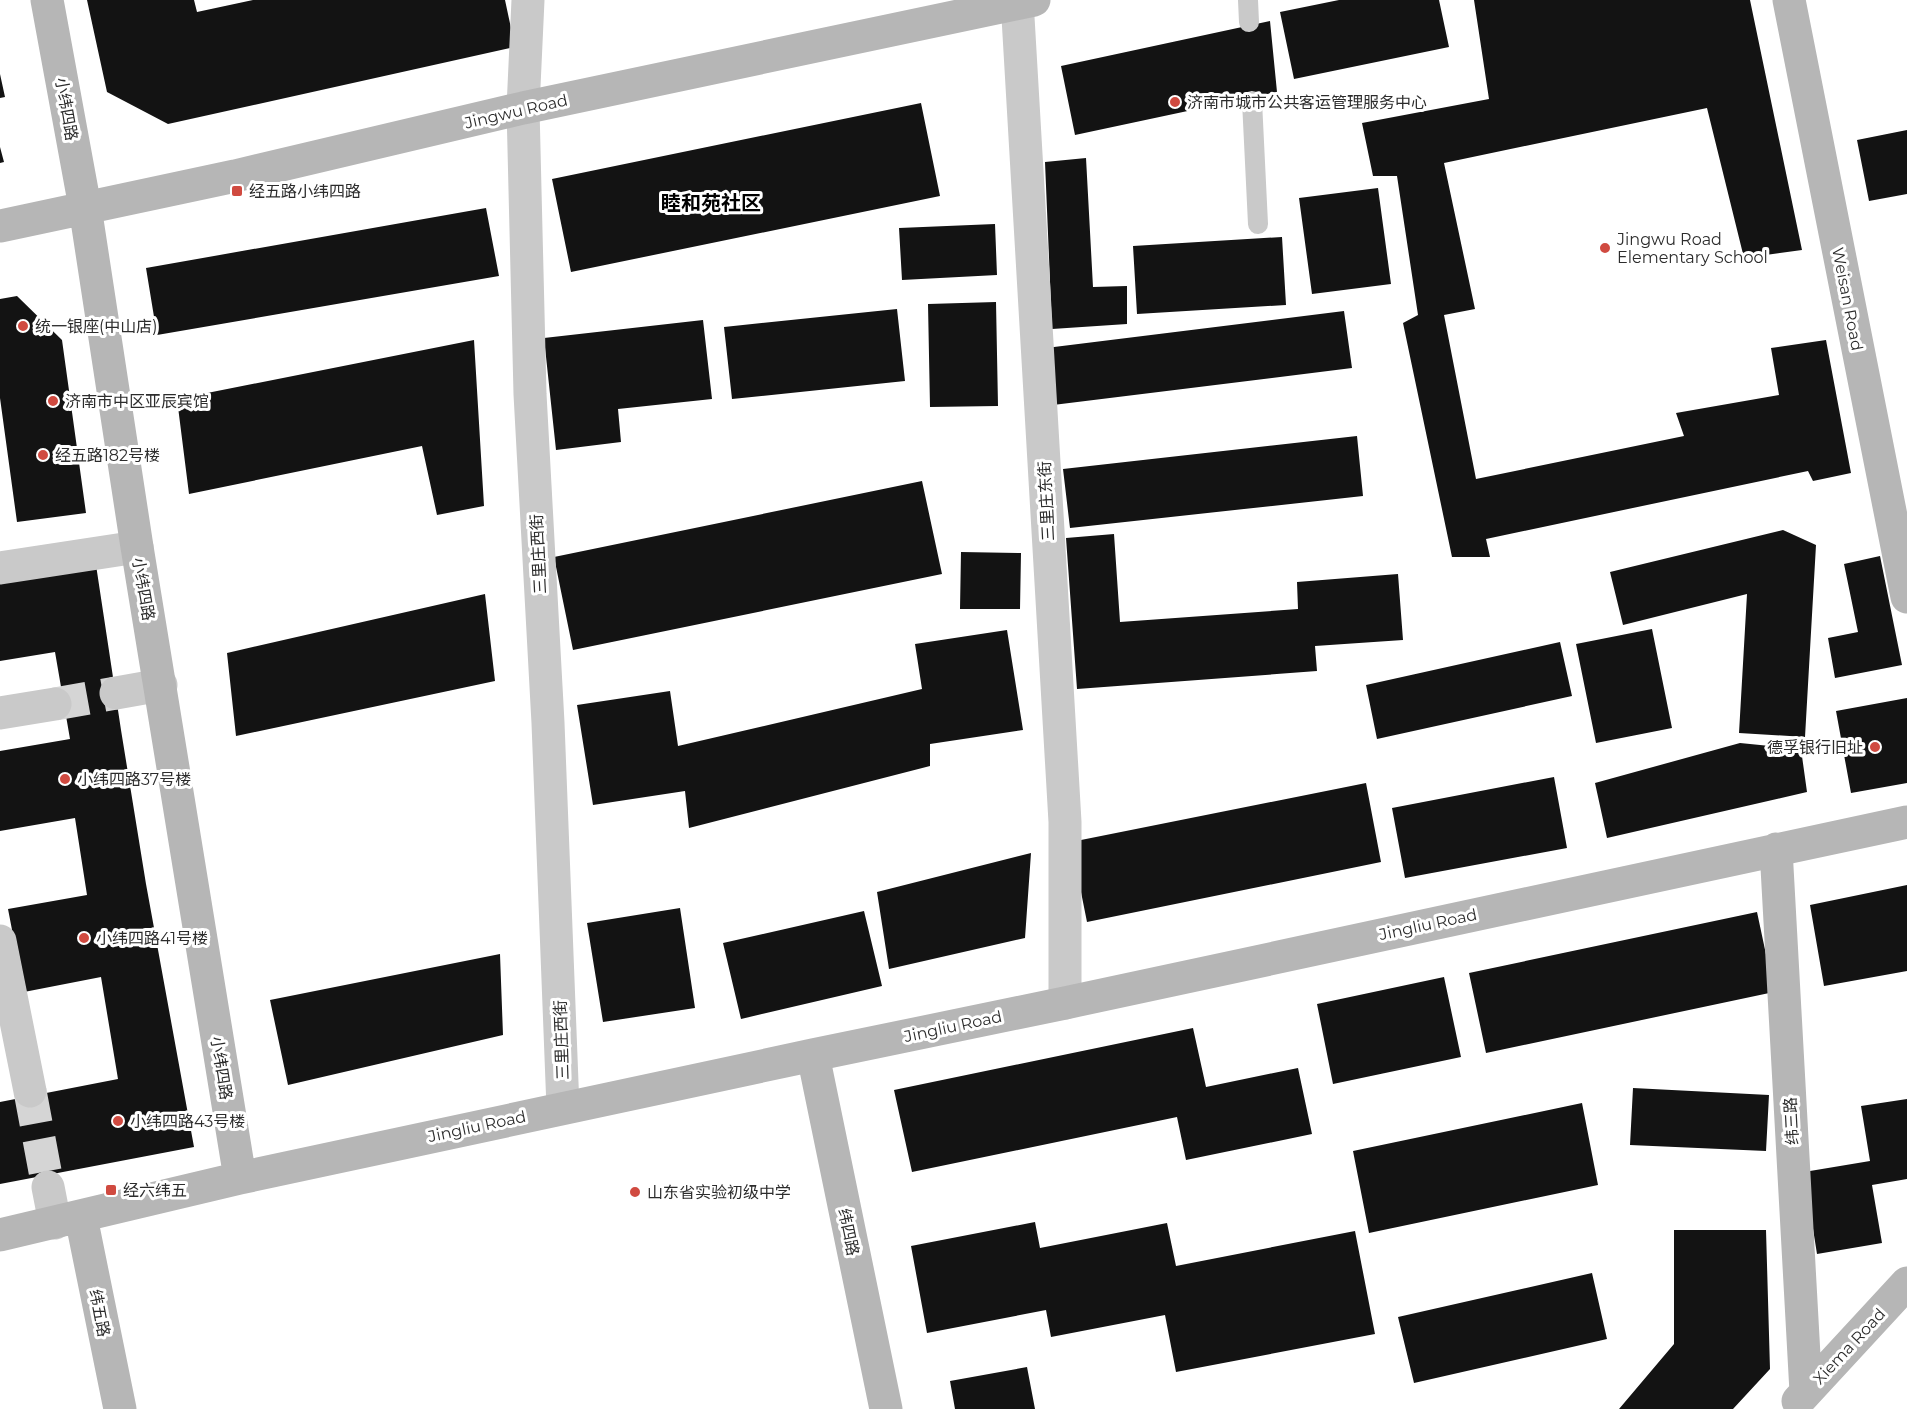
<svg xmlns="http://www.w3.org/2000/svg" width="1907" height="1409" font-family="Montserrat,'Noto Sans SC',sans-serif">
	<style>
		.building { fill: #131313 }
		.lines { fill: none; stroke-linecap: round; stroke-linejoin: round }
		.street-tunnel { stroke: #d5d5d5; stroke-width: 33; stroke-dasharray: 33 16; stroke-linecap: butt }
		.lane { stroke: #c9c9c9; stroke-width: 20 }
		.street { stroke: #c9c9c9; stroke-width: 33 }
		.secondary { stroke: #b6b6b6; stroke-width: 33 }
		.poi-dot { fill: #d04a40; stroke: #fff; stroke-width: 2 }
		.labels { text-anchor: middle; stroke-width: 6; stroke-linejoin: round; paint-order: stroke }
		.poi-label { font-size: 16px; fill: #2c2c2c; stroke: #fff; text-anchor: start }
		.street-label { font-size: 16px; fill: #2c2c2c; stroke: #fff }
		.quarter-label { font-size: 20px; font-weight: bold; fill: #000; stroke: #fff }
	</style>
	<rect width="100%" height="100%" fill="#fff"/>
	<path class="building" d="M 87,0 L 194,0 L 197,12 L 253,0 L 505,0 L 515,47 L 168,124 L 107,92 Z
		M 1339,0 L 1439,0 L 1449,47 L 1294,79 L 1280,12 Z
		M 1474,0 L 1750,0 L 1802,250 L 1744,258 L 1707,108 L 1444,163 L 1475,309 L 1444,315 L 1476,479 L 1684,436 L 1676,413 L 1779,395 L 1771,348 L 1826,340 L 1851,473 L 1813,481 L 1808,471 L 1486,539 L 1490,557 L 1452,557 L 1403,323 L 1418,315 L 1397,176 L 1373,176 L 1362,123 L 1489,99 Z
		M 1270,21 L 1277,92 L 1075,135 L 1061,66 Z
		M 0,74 L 5,97 L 0,98 Z
		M 921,103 L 940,196 L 571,272 L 552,179 Z
		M 1907,130 L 1907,194 L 1869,201 L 1857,140 Z
		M 0,147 L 4,162 L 0,163 Z
		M 1086,158 L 1093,287 L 1127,286 L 1127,324 L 1052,329 L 1045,162 Z
		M 1378,188 L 1391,284 L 1312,294 L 1299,198 Z
		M 486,208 L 499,276 L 157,335 L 146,268 Z
		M 995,224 L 997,275 L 902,280 L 899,228 Z
		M 1282,237 L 1286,305 L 1137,314 L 1133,246 Z
		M 17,296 L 62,340 L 86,513 L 17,522 L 0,398 L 0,299 Z
		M 996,302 L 998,406 L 930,407 L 928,304 Z
		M 897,309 L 905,381 L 732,399 L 724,327 Z
		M 1344,311 L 1352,368 L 1053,405 L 1046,348 Z
		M 703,320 L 712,399 L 618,409 L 621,442 L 556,450 L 544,338 Z
		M 474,340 L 484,506 L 437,515 L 422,446 L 189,494 L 177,399 Z
		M 1357,436 L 1363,496 L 1070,528 L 1063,469 Z
		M 922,481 L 942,574 L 573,650 L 554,557 Z
		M 1783,530 L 1816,545 L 1805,737 L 1739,733 L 1747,594 L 1623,625 L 1610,572 Z
		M 1114,534 L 1120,622 L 1298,609 L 1297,582 L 1398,574 L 1403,640 L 1315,646 L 1317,671 L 1077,689 L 1066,538 Z
		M 961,552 L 1021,553 L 1020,609 L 960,609 Z
		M 1880,556 L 1902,665 L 1835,678 L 1828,638 L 1858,632 L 1844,564 Z
		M 96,565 L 121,730 L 146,884 L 194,1147 L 0,1184 L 0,1102 L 118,1079 L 101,977 L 24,992 L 8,909 L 87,895 L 75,818 L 0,831 L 0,751 L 70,739 L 55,652 L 0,661 L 0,580 Z
		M 485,594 L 495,681 L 236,736 L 227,653 Z
		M 1652,629 L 1672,728 L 1596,743 L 1576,644 Z
		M 1007,630 L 1023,730 L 930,744 L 930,766 L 689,828 L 685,791 L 593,805 L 577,705 L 670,691 L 678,746 L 922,689 L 915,644 Z
		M 1560,642 L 1572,696 L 1377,739 L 1366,685 Z
		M 1907,698 L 1907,783 L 1851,793 L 1836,711 Z
		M 1740,743 L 1801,749 L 1807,792 L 1607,838 L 1595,783 Z
		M 1554,777 L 1567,848 L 1405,878 L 1392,808 Z
		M 1366,783 L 1381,862 L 1087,922 L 1071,842 Z
		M 1031,853 L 1025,938 L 889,969 L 877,892 Z
		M 1907,885 L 1907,971 L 1824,986 L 1810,905 Z
		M 680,908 L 695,1008 L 603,1022 L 587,923 Z
		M 864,911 L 882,986 L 741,1019 L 723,943 Z
		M 1757,912 L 1774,992 L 1486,1053 L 1469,973 Z
		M 500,954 L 503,1035 L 288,1085 L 270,1000 Z
		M 1444,977 L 1461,1057 L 1333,1084 L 1317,1004 Z
		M 1193,1028 L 1206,1087 L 1298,1068 L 1312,1134 L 1186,1160 L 1177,1117 L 912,1172 L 894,1090 Z
		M 1633,1088 L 1769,1095 L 1766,1151 L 1630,1145 Z
		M 1907,1099 L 1907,1179 L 1872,1185 L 1882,1243 L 1817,1254 L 1804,1172 L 1870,1161 L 1861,1106 Z
		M 1582,1103 L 1598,1185 L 1369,1233 L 1353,1151 Z
		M 1035,1222 L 1040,1248 L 1167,1223 L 1176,1266 L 1355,1231 L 1375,1334 L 1176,1372 L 1165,1315 L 1051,1337 L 1046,1310 L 927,1333 L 911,1246 Z
		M 1674,1230 L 1766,1230 L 1770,1369 L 1733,1409 L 1619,1409 L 1674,1344 Z
		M 1592,1273 L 1607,1339 L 1414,1383 L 1398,1317 Z
		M 1027,1367 L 1035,1409 L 955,1409 L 950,1381 Z"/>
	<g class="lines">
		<path class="street-tunnel" d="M 55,704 L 116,693
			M 30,1091 L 48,1187"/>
		<path class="lane" d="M 1248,0 L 1249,22
			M 1252,101 L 1258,224"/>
		<path class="street" d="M 528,0 L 523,108 L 530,394 L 548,723 L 563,1108
			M 1017,0 L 1065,822 L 1065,1003
			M 0,568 L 137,547
			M 116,693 L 161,685
			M 0,713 L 55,704
			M 0,941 L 30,1091
			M 48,1187 L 55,1223"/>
		<path class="secondary" d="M 47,0 L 85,207 L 137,547 L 240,1178
			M 1789,0 L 1907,597
			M 0,226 L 235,176 L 523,108 L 1034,0
			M 1776,849 L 1806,1392
			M 813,1055 L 886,1409
			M 81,1217 L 120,1409
			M 0,1235 L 240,1178 L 813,1055 L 1065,1003 L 1907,822
			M 1798,1401 L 1907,1283"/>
	</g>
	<g class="poi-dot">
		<circle cx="1175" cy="102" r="6"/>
		<rect x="231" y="185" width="12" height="12" rx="3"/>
		<circle cx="1605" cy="248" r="6"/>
		<circle cx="23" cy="326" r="6"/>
		<circle cx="53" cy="401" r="6"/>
		<circle cx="43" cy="455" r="6"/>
		<circle cx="1875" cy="747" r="6"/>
		<circle cx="65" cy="779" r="6"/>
		<circle cx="84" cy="938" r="6"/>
		<circle cx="118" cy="1121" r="6"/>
		<rect x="105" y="1184" width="12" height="12" rx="3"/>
		<circle cx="635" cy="1192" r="6"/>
	</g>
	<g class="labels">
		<g class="poi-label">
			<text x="1187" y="108">济南市城市公共客运管理服务中心</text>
			<text x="249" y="197">经五路小纬四路</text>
			<text x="1617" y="245">Jingwu Road<tspan x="1617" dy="18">Elementary School</tspan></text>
			<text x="35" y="332">统一银座(中山店)</text>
			<text x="65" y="407">济南市中区亚辰宾馆</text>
			<text x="55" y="461">经五路182号楼</text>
			<text x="1863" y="753" text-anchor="end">德孚银行旧址</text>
			<text x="77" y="785">小纬四路37号楼</text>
			<text x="96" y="944">小纬四路41号楼</text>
			<text x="130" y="1127">小纬四路43号楼</text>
			<text x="123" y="1196">经六纬五</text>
			<text x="647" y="1198">山东省实验初级中学</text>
		</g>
		<g class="street-label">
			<text transform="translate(67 109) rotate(80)" y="6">小纬四路</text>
			<text transform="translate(516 111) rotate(-13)" y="6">Jingwu Road</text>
			<text transform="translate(1848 299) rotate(79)" y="6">Weisan Road</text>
			<text transform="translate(1046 501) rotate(-93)" y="6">三里庄东街</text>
			<text transform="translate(538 554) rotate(-93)" y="6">三里庄西街</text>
			<text transform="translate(144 589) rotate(80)" y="6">小纬四路</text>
			<text transform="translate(1428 924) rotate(-12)" y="6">Jingliu Road</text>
			<text transform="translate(953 1026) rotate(-12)" y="6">Jingliu Road</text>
			<text transform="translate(561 1040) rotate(-92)" y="6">三里庄西街</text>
			<text transform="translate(222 1068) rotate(81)" y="6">小纬四路</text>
			<text transform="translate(1791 1121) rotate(-93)" y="6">纬三路</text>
			<text transform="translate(477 1126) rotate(-12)" y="6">Jingliu Road</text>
			<text transform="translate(849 1232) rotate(78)" y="6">纬四路</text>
			<text transform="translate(100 1313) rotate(79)" y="6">纬五路</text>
			<text transform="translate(1849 1346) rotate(-47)" y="6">Xiema Road</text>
		</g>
		<g class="quarter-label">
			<text x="711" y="210">睦和苑社区</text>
		</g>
	</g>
</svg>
